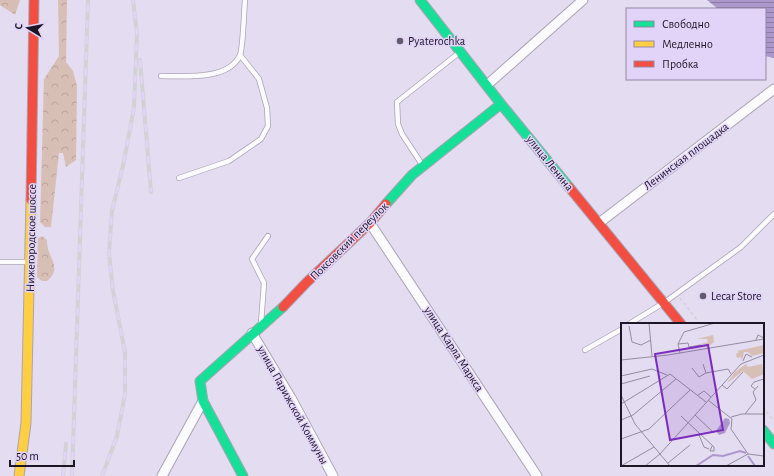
<svg xmlns="http://www.w3.org/2000/svg" width="774" height="476" font-family="'Alegreya Sans',sans-serif">
	<style>
		.forest { fill: url(#forest-crowns) }
		.water { fill: url(#water-rules) }
		.lines { fill: none; stroke-linecap: round; stroke-linejoin: round }
		.lane-casing { stroke: #aaa3b4; stroke-width: 6 }
		.street-casing { stroke: #aaa3b4; stroke-width: 11 }
		.fast-casing { stroke: #aaa3b4; stroke-width: 11 }
		.slow-casing { stroke: #aaa3b4; stroke-width: 11 }
		.jam-casing { stroke: #aaa3b4; stroke-width: 11 }
		.path { stroke: #d3d0d6; stroke-width: 1.5; stroke-dasharray: 3 3; stroke-linecap: butt }
		.lane { stroke: #fbfafd; stroke-width: 4.5 }
		.street { stroke: #fbfafd; stroke-width: 9 }
		.fast { stroke: #16e098; stroke-width: 9 }
		.slow { stroke: #ffcf43; stroke-width: 9 }
		.jam { stroke: #f24e42; stroke-width: 9 }
		.rail-casing { stroke: #d3d1d6; stroke-width: 4 }
		.rail { stroke: #e2d4f8; stroke-width: 2.5; stroke-dasharray: 8; stroke-linecap: butt }
		.poi-dot { fill: #635b6d; stroke: #e2d4f8; stroke-width: 1.5 }
		.labels { text-anchor: middle; stroke-width: 3; stroke-linejoin: round; paint-order: stroke }
		.poi-label { font-size: 12px; fill: #1d1626; stroke: #e2d4f8; text-anchor: start }
		.street-label { font-size: 12px; fill: #1d1626; stroke: #e2d4f8 }
		.inset-river { fill: none; stroke: #ad98cb; stroke-width: 2 }
		.inset-road { fill: none; stroke: #948d9f; stroke-width: 1 }
		.view { fill: #7b2cbf; fill-opacity: 0.15; stroke: #7b2cbf; stroke-width: 2 }
		.inset-edge { fill: none; stroke: #1d1626; stroke-width: 2 }
	</style>
	<defs>
		<pattern id="forest-crowns" width="20" height="18" patternUnits="userSpaceOnUse"><rect width="20" height="18" fill="#d8bfb5"/><path d="M2 6a3 3 0 1 1 6 0M12 15a3 3 0 1 1 6 0" fill="none" stroke="#b9a39c"/></pattern>
		<pattern id="water-rules" width="6" height="5" patternUnits="userSpaceOnUse"><rect width="6" height="5" fill="#ad98cb"/><path d="M0 2.5h6" fill="none" stroke="#8c7ba5"/></pattern>
	</defs>
	<rect width="100%" height="100%" fill="#e4dcf0"/>
	<path class="forest" d="M 0,0 L 20,0 L 15,15 L 0,5 Z
		M 58,0 L 67,0 L 66,62 L 73,71 L 77,86 L 76,160 L 66,167 L 63,153 L 59,153 L 51,227 L 45,227 L 40,222 L 44,79 L 59,56 Z
		M 42,236 L 47,240 C 46,257 64,267 47,281 L 42,281 L 37,277 L 38,238 Z"/>
	<path class="water" d="M 707,0 L 774,0 L 774,58 L 765,56 L 765,9 L 718,9 Z"/>
	<g class="lines">
		<g class="lane-casing">
			<path id="lane" d="M 161,76 C 183,76 229,81 240,55 C 243,48 244,11 245,0
				M 423,166 L 402,134 L 398,124 L 397,102 L 460,52
				M 179,178 L 229,161 L 261,139 L 268,126 L 267,108 L 259,79 L 240,55
				M 0,262 L 28,262
				M 261,323 L 264,283 L 252,259 L 268,236
				M 629,324 L 665,302 L 741,247 L 774,214
				M 585,350 L 622,329"/>
		</g>
		<g class="street-casing">
			<path id="street" d="M 487,85 L 583,0
				M 370,223 L 537,476
				M 599,223 L 774,89
				M 252,333 L 291,398 L 333,476
				M 162,476 L 203,401"/>
		</g>
		<g class="fast-casing">
			<path id="fast" d="M 420,0 L 501,104 L 569,187
				M 386,204 L 412,175 L 501,104
				M 763,430 L 774,444
				M 243,476 L 203,401 L 200,381 L 283,307"/>
		</g>
		<g class="slow-casing">
			<path id="slow" d="M 19,476 L 26,423 L 31,200"/>
		</g>
		<g class="jam-casing">
			<path id="jam" d="M 569,187 L 681,324
				M 31,200 L 34,0
				M 283,307 L 307,282 L 370,223 L 386,204"/>
		</g>
		<path class="path" d="M 680,298 L 700,324
			M 763,407 L 774,421"/>
		<use href="#lane" class="lane"/>
		<use href="#street" class="street"/>
		<use href="#fast" class="fast"/>
		<use href="#slow" class="slow"/>
		<use href="#jam" class="jam"/>
		<g class="rail-casing">
			<path id="rail" d="M 140,60 L 151,192
				M 63,476 L 66,444
				M 72,476 L 88,0
				M 102,476 L 117,436 L 125,394 L 125,352 L 113,291 L 109,253 L 112,211 L 124,161 L 134,107 L 137,34 L 133,0"/>
		</g>
		<use href="#rail" class="rail"/>
	</g>
	<g class="poi-dot">
		<circle cx="400" cy="41" r="4"/>
		<circle cx="703" cy="296" r="4"/>
	</g>
	<g class="labels">
		<g class="poi-label">
			<text x="408" y="45">Pyaterochka</text>
			<text x="711" y="300">Lecar Store</text>
		</g>
		<g class="street-label">
			<text transform="translate(686 156) rotate(-37)" y="4">Ленинская площадка</text>
			<text transform="translate(550 163) rotate(51)" y="4">улица Ленина</text>
			<text transform="translate(31 238) rotate(-89)" y="4">Нижегородское шоссе</text>
			<text transform="translate(349 241) rotate(-45)" y="4">Поксовский переулок</text>
			<text transform="translate(454 349) rotate(57)" y="4">улица Карла Маркса</text>
			<text transform="translate(293 405) rotate(61)" y="4">улица Парижской Коммуны</text>
		</g>
	</g>
	<g transform="translate(621 323)">
		<rect width="143" height="143" fill="#e4dcf0"/>
		<path d="M 143,22 L 143,30 L 131,33 L 127,29 L 123,29 L 121,38 L 120,34 L 116,35 L 115,31 L 118,29 L 116,28 ZM 125,41 L 127,44 L 141,41 L 143,51 L 131,56 L 122,48 L 106,60 L 114,49 Z" fill="#d8bfb5"/>
		<path d="M 92,12 L 93,19 L 87,24 L 86,21 L 76,22 L 87,19 L 86,16 L 76,16 Z" fill="#d8bfb5"/>
		<path d="M 104,95 L 108,96 L 109,100 L 104,110 L 98,112 L 95,108 Z" fill="#ad98cb"/>
		<path class="inset-river" d="M 127,133 L 134,143M 75,143 L 92,132 L 102,133 L 119,128 L 125,130"/>
		<path class="inset-road" d="M 28,0 L 31,33M 8,3 L 11,19 L 20,22 L 30,17M 135,17 L 137,12 L 143,15M 57,21 L 67,20 L 68,24 L 80,22M 59,30 L 57,21 L 63,9 L 94,0M 0,37 L 47,32 L 143,16M 122,38 L 125,31 L 131,34M 82,41 L 85,50 L 107,46 L 110,51M 71,45 L 78,54 L 85,50M 0,53 L 31,46 L 46,52M 0,61 L 29,53M 101,62 L 106,66 L 122,49M 134,66 L 130,63 L 133,59 L 143,56M 0,72 L 14,101 L 49,143M 77,72 L 83,68 L 90,74M 87,77 L 111,96 L 110,106 L 127,131M 0,81 L 49,51 L 85,79M 124,91 L 135,77 L 132,69 L 137,63M 74,92 L 93,110M 60,93 L 93,124 L 93,128 L 89,128 L 91,123M 110,94 L 121,91 L 143,91M 0,97 L 12,92 L 55,56M 78,112 L 83,124 L 88,126M 0,116 L 28,106 L 69,67M 127,131 L 143,133M 47,140 L 69,122M 0,143 L 33,124M 24,143 L 39,131 L 120,41 L 143,32M 105,143 L 127,131"/>
		<path class="view" d="M 87,22 L 102,107 L 49,117 L 34,31 Z"/>
		<rect width="143" height="143" class="inset-edge"/>
	</g>
	<rect x="626" y="8" width="140" height="72" fill="#e2d4f8" stroke="#9388a4"/>
	<rect x="634" y="21" width="20" height="6" fill="#16e098" stroke="#9388a4"/>
	<text x="662" y="28" font-size="12" fill="#1d1626">Свободно</text>
	<rect x="634" y="41" width="20" height="6" fill="#ffcf43" stroke="#9388a4"/>
	<text x="662" y="48" font-size="12" fill="#1d1626">Медленно</text>
	<rect x="634" y="61" width="20" height="6" fill="#f24e42" stroke="#9388a4"/>
	<text x="662" y="68" font-size="12" fill="#1d1626">Пробка</text>
	<g transform="translate(28 28) rotate(280)" stroke="#e2d4f8" stroke-width="3" paint-order="stroke">
	<path d="M0-3L7 15L0 10L-7 15Z" fill="#1d1626"/>
	<text y="-6" font-size="11" font-weight="bold" text-anchor="middle" fill="#1d1626">С</text>
	</g>
	<path d="M10 460v6h64v-6" fill="none" stroke="#1d1626" stroke-width="2"/>
	<text x="16" y="460" font-size="12" fill="#1d1626" stroke="#e2d4f8" stroke-width="3" paint-order="stroke">50 m</text>
</svg>
